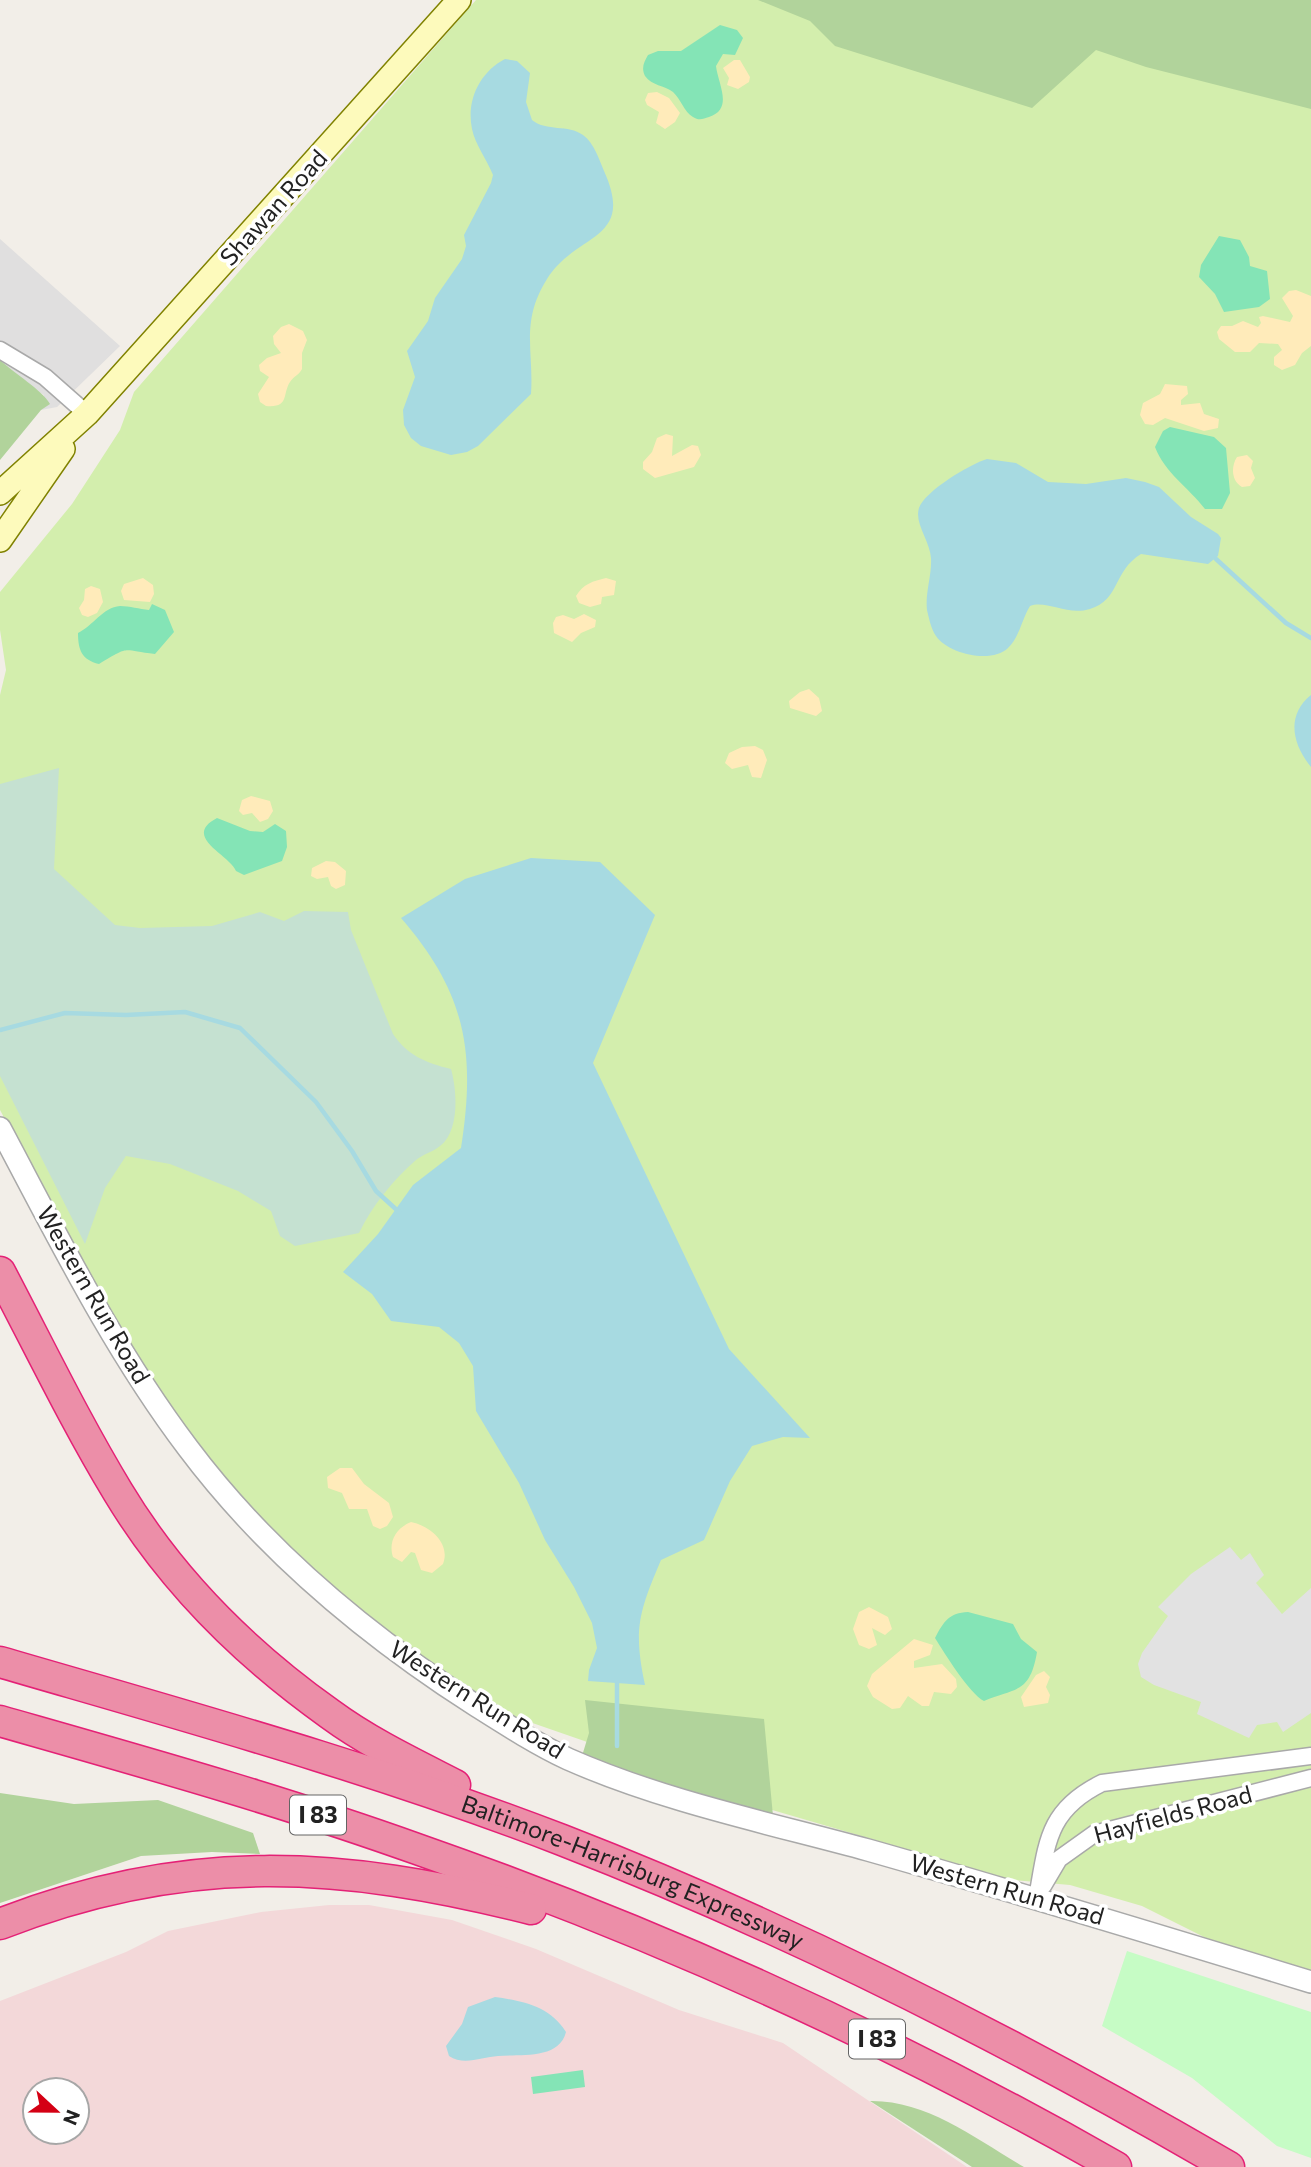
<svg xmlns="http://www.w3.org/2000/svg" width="1311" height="2167" font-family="Commissioner,sans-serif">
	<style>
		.residential { fill: #e0dfdf }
		.commercial { fill: #f3d8d9; fill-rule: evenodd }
		.grass { fill: #d3eead }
		.forest { fill: #b1d39b }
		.wetland { fill: #c5e1d1 }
		.sand { fill: #ffebba }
		.park { fill: #c6fcc5 }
		.pitch { fill: #84e4b6 }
		.parking { fill: #e2e2e2 }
		.water { fill: #a7dae1 }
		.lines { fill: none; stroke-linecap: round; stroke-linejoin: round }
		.stream { stroke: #a7dae1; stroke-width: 4.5 }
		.minor-casing { stroke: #a9a9a9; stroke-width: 19 }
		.tertiary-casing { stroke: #a9a9a9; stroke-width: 24 }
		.secondary-casing { stroke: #808200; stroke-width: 26 }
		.motorway-casing { stroke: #e42176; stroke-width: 33 }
		.minor { stroke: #fff; stroke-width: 16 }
		.tertiary { stroke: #fff; stroke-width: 21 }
		.secondary { stroke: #fdfabc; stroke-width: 23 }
		.motorway { stroke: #ec8ea8; stroke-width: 30 }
		.labels { text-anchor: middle; stroke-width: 7; stroke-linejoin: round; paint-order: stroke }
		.shield { fill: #fff; stroke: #646464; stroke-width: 2 }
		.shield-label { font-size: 23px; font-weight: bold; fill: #222 }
		.street-label { font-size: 24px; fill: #222; stroke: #fff }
	</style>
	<rect width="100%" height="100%" fill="#f2eee8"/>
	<path class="residential" d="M 0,239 L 120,346 L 57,407 L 41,410 L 44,395 L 24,383 L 0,360 Z"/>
	<path class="commercial" d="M 329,1905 L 369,1905 L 452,1920 L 536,1949 L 679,2010 L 783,2043 L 967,2167 L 0,2167 L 0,2001 L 126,1952 L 168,1931 L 261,1912 ZM 35,2090 L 77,2090 L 77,2132 L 35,2132 Z"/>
	<path class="grass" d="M 476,0 L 1311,0 L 1311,1975 L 1220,1945 L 1142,1906 L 1070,1885 L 1012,1880 L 628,1768 L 616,1752 L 504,1713 L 379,1628 L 321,1579 L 256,1513 L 196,1446 L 113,1319 L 0,1110 L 0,695 L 6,670 L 0,630 L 0,592 L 72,504 L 120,430 L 134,392 Z"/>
	<path class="forest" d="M 758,0 L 1311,0 L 1311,109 L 1146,67 L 1096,50 L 1032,108 L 835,46 L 810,21 Z
		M 0,360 C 14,373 42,390 50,404 L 41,410 L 0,460 Z
		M 585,1700 L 764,1719 L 773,1816 L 677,1791 L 582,1756 L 589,1733 Z
		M 0,1793 L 74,1804 L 158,1800 L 253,1833 L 260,1854 L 212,1852 L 141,1856 L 0,1903 Z
		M 870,2101 C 927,2100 976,2139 1024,2167 L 972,2167 Z"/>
	<path class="wetland" d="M 59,768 L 54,869 L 115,925 L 140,928 L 212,926 L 260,912 L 284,921 L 304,911 L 348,912 L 351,930 L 393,1034 C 407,1055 426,1063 451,1069 C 457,1090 460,1131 440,1146 C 433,1152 423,1154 416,1160 C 393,1180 372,1206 359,1233 L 295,1246 L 280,1236 L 271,1211 L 238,1191 L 170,1164 L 126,1156 L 105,1188 L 85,1244 L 0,1076 L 0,784 Z"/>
	<path class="sand" d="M 734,60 L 740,60 L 750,77 L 749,82 L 738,89 L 727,85 L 729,78 L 723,68 Z
		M 657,92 L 669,98 L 680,113 L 675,122 L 665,129 L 656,123 L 659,112 L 647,105 L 645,100 L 648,93 Z
		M 1296,290 L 1311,296 L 1311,346 L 1302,353 L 1295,365 L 1282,370 L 1274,365 L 1274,357 L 1282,350 L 1278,344 L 1259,343 L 1250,352 L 1235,352 L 1219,339 L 1217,332 L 1221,326 L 1232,326 L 1243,321 L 1258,327 L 1261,323 L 1259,317 L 1263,316 L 1290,322 L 1293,316 L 1282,298 L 1289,291 Z
		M 289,324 L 303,331 L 307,340 L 302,353 L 302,369 C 299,375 294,376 290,382 C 282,394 290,408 266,406 L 260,402 L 258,394 L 269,377 L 260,371 L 259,365 L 267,358 L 281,353 L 274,344 L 273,336 L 281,327 Z
		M 1165,384 L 1187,386 L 1188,394 L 1181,400 L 1181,405 L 1200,403 L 1204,414 L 1219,419 L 1218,428 L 1204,431 L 1165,418 L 1153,425 L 1145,424 L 1140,415 L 1143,403 L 1160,394 Z
		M 666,434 L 673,436 L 672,456 L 692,445 L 698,446 L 701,455 L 694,467 L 655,478 L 643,469 L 643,462 L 652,452 L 657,438 Z
		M 1247,455 L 1253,461 L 1251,468 L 1255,478 L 1250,486 L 1242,487 C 1231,481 1231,466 1237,457 Z
		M 143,578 L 153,585 L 154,594 L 150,602 L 124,600 L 121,591 L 124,584 Z
		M 606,578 L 616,581 L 614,595 L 602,597 L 601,604 L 590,607 L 579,603 L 576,596 C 583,584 593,581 606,578 Z
		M 91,586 L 100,589 L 103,602 L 97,613 L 88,617 L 82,615 L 79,608 L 84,600 L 85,589 Z
		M 584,614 L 596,620 L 595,627 L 581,633 L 572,642 L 554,633 L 553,623 L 556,617 L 563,615 L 574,619 Z
		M 809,689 L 819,698 L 822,711 L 816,716 L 790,708 L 789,701 L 800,692 Z
		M 755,746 L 763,750 L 767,760 L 761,778 L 752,777 L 748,765 L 732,769 L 725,763 L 729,753 L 742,747 Z
		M 251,796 L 270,801 L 273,811 L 268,819 L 260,822 L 252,813 L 243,815 L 239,811 L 242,800 Z
		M 326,861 L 335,862 L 346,871 L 345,885 L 336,889 L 331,886 L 328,877 L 317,879 L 311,876 L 312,868 Z
		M 340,1468 L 352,1468 L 364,1484 L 389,1503 L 393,1517 L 387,1526 L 380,1529 L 373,1526 L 367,1509 L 349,1509 L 342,1493 L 328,1488 L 327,1477 Z
		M 411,1522 C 430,1526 451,1543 443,1564 L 432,1573 L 421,1570 L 415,1553 L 411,1552 L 402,1562 L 393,1557 C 388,1542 396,1528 411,1522 Z
		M 869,1607 L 888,1617 L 892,1629 L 885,1635 L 872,1628 L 877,1645 L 869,1649 L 859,1645 L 853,1629 L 859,1612 Z
		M 914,1639 L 933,1645 L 930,1655 L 914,1661 L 914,1668 L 942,1664 L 956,1679 L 957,1687 L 951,1694 L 934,1692 L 929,1706 L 922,1706 L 908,1696 L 900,1708 L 892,1709 L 873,1697 L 867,1686 L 872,1674 Z
		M 1044,1671 L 1050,1677 L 1046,1687 L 1050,1695 L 1048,1703 L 1024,1707 L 1021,1697 L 1036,1675 Z"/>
	<path class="park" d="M 1127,1951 L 1311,2012 L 1311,2158 L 1277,2146 L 1192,2078 L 1102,2026 Z"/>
	<path class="pitch" d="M 720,25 L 737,30 L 743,38 L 735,55 L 723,54 L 716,66 C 718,84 734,109 709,117 C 703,119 699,121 693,117 C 684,112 681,99 673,92 C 664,85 652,86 645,76 C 641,68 644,62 648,55 L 658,51 L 681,51 Z
		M 1219,236 L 1240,240 L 1249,257 L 1250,266 L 1267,271 L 1270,299 L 1259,307 L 1224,312 L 1215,294 L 1199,277 L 1201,265 Z
		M 1170,427 L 1214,437 L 1226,448 L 1230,493 L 1222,509 L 1205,509 C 1188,487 1165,473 1155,447 L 1163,431 Z
		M 152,604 L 165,610 L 174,632 L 155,654 C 120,650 131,645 99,664 C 82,660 78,650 78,633 C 93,626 103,607 120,606 C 130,606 139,609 149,610 Z
		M 217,818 L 250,831 L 263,832 L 275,824 L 286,831 L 287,847 L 282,861 L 244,875 L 236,871 C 230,855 181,837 217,818 Z
		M 968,1612 L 1013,1624 L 1021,1639 L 1037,1652 C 1030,1694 1015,1688 984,1701 C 969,1693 945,1654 935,1638 C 944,1621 949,1613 968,1612 Z
		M 583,2070 L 585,2087 L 533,2094 L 531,2077 Z"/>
	<path class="parking" d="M 1230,1547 L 1241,1560 L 1250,1553 L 1264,1575 L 1256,1583 L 1282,1614 L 1311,1588 L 1311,1713 L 1283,1732 L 1277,1722 L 1257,1725 L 1249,1738 L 1197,1714 L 1201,1702 L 1154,1685 L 1141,1677 L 1138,1664 L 1142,1653 L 1168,1616 L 1158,1607 L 1191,1574 Z"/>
	<path class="water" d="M 505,59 L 517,61 L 530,73 L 526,102 L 532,120 C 547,132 568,124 583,135 C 594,143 599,159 604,171 C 636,242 576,232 547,279 C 520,322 534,351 531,394 L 478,446 L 467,452 L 451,455 L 421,446 L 411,438 L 404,425 L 403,410 L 415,377 L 407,351 L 428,321 L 435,298 L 462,259 L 466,246 L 464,235 L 491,183 L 493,175 C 487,160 475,144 472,129 C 466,100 480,72 505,59 Z
		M 987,459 L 1016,463 L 1048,482 L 1086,484 L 1126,478 L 1145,482 L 1159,487 L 1191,517 L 1218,534 L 1221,538 L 1218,556 L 1208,564 L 1141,554 C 1113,571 1120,600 1090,609 C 1067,616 1047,600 1030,606 C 1022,619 1019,638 1008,648 C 992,664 948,654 936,636 C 931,629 929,618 927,610 C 925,593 932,575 931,558 C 930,541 914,523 919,508 C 925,491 970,464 987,459 Z
		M 1311,695 L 1311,767 C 1292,744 1286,715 1311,695 Z
		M 531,858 L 600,862 L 655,915 L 593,1063 L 729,1349 L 810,1438 L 783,1437 L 752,1446 L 730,1481 L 704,1540 L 661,1560 C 639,1612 633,1629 645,1685 L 588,1681 L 589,1670 L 597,1648 L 592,1623 L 574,1587 L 545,1540 L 519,1483 L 476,1411 L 473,1366 L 459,1343 L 439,1327 L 391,1321 L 372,1294 L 343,1272 L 378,1234 L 413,1185 L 461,1148 C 476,1052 466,993 401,918 L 465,879 Z
		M 495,1997 C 523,2001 550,2006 566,2032 C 559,2060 520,2054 498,2056 C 482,2057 464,2066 449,2056 L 446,2046 L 462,2024 L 468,2007 Z"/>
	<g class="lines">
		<path class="stream" d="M 1216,559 L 1286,623 L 1311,638
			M 0,1030 L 65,1013 L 126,1015 L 185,1012 L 240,1028 L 316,1102 L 352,1151 L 376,1191 L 399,1212
			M 617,1677 L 617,1746"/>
		<g class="minor-casing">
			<path id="minor" d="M 0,350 L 45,377 L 87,414
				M 1043,1886 L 1059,1859 L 1094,1834 L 1311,1778
				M 1037,1898 C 1047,1843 1047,1810 1102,1783 L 1311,1756"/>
		</g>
		<g class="tertiary-casing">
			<path id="tertiary" d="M 0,1128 C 58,1237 113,1349 188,1448 C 266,1552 366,1635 475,1705 C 505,1724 536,1744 568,1759 C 663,1801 769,1823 868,1850 C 1016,1892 1164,1937 1311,1982"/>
		</g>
		<g class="secondary-casing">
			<path id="secondary" d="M 0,493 L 87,414 L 459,0
				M 0,540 L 63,449"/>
		</g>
		<g class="motorway-casing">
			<g id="motorway">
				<path d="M 0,1272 C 39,1346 75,1421 118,1492 C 171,1580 247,1655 330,1714 C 368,1742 412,1763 455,1785"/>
				<path id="s1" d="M 0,1662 C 189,1717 378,1769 562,1840 C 794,1930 1014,2042 1229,2167"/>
				<path d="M 0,1721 C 140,1761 280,1800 417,1849 C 660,1934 893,2040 1116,2167"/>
				<path d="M 0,1924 C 186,1851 342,1861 531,1909"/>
			</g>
		</g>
		<use href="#minor" class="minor"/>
		<use href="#tertiary" class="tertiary"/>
		<use href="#secondary" class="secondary"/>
		<use href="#motorway" class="motorway"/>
	</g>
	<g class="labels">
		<g class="shield">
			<rect x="290" y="1795.5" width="56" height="39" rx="5"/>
			<rect x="849" y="2019.5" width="56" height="39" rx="5"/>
		</g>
		<g class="shield-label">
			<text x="318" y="1823">I 83</text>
			<text x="877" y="2047">I 83</text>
		</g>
		<g class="street-label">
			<text transform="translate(274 208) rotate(-48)" y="8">Shawan Road</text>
			<text transform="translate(93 1295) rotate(60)" y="8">Western Run Road</text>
			<text transform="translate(477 1700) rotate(32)" y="8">Western Run Road</text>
			<text transform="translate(1173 1815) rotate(-15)" y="8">Hayfields Road</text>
			<text dy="8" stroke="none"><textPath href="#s1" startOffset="667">Baltimore-Harrisburg Expressway</textPath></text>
			<text transform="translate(1007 1890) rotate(16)" y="8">Western Run Road</text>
		</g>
	</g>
	<g transform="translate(56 2111) rotate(112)"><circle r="33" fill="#ffffff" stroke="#a7a7a7" stroke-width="2"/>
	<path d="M0-5L12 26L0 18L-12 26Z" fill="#d40014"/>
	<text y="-10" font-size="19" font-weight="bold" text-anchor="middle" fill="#222222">N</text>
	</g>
</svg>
